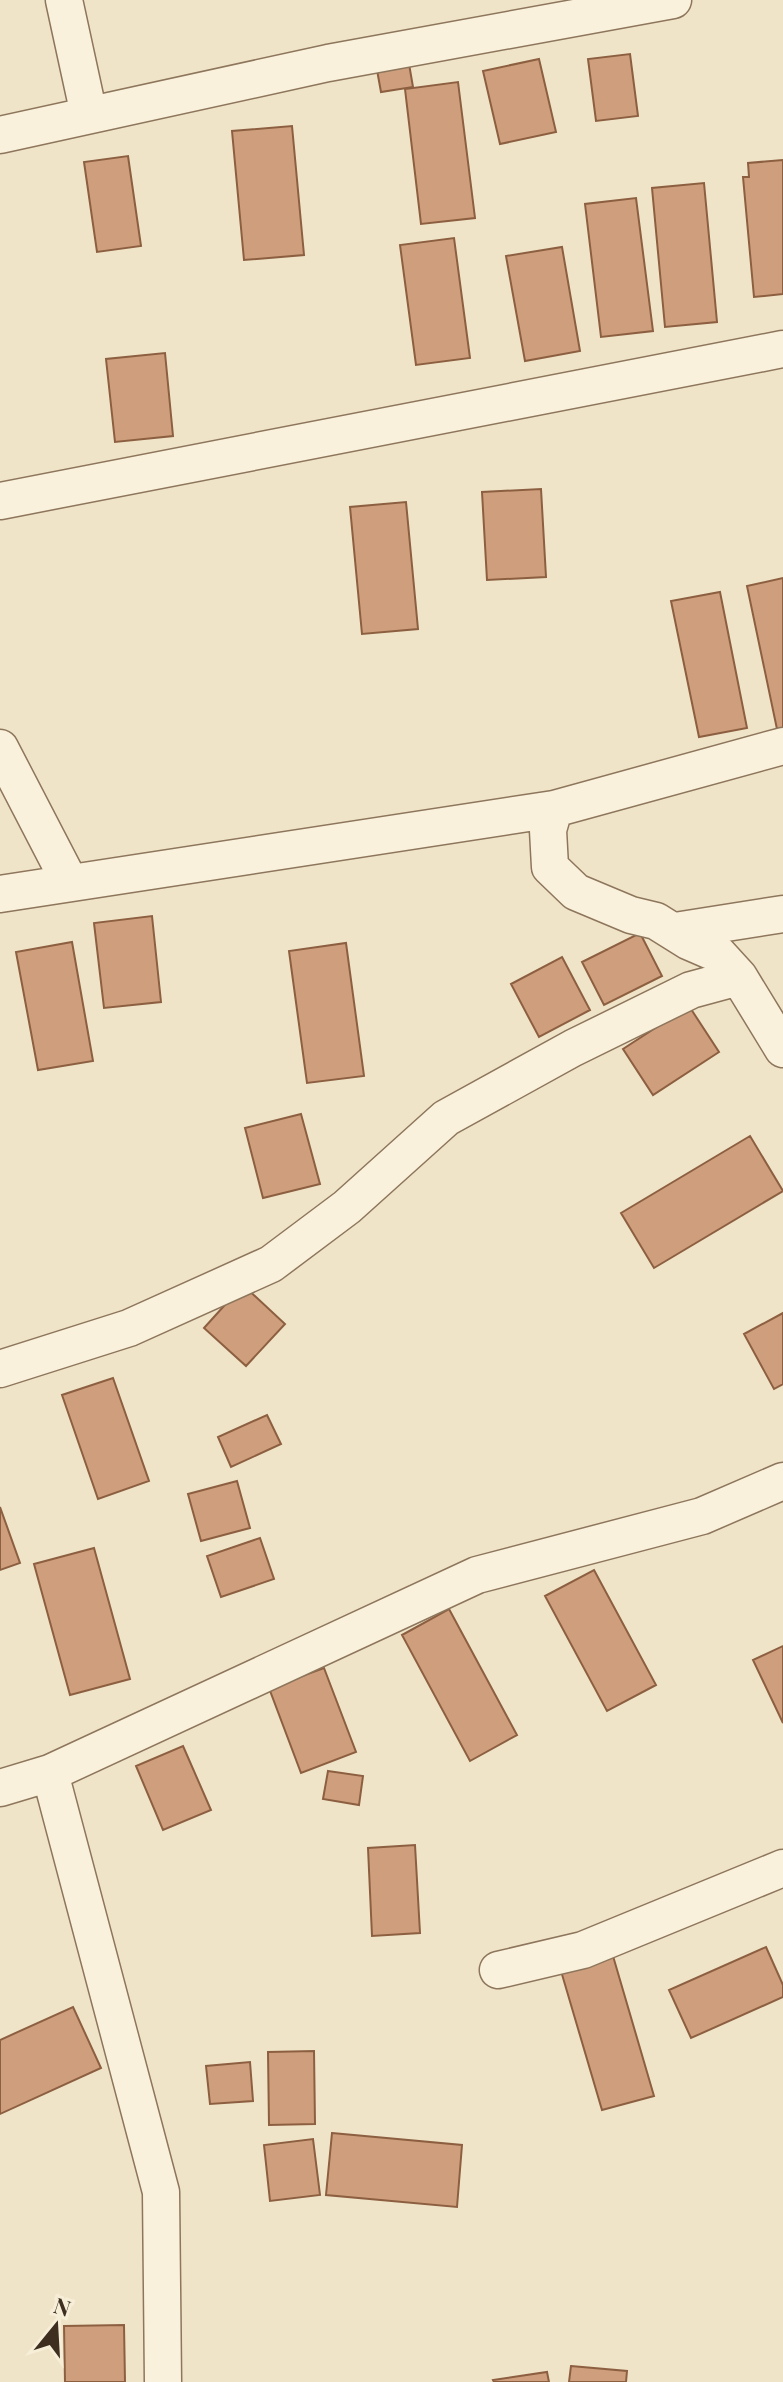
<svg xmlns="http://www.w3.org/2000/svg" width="783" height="2382" font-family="'Playfair Display',serif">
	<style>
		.building { fill: #cf9f7d; stroke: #8d5f41; stroke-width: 2 }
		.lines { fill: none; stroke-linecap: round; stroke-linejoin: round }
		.street-casing { stroke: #8d765c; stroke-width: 39 }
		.street { stroke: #faf1dc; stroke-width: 36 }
	</style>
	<rect width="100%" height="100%" fill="#f0e4c8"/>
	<path class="building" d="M 630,54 L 638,116 L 596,121 L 588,59 Z
		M 539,59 L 556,132 L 500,144 L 483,71 Z
		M 409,64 L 413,87 L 381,92 L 377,70 Z
		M 458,82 L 475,218 L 421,224 L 405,89 Z
		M 292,126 L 304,255 L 244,260 L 232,131 Z
		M 128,156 L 141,246 L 97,252 L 84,162 Z
		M 783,160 L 783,294 L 754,297 L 743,177 L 749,177 L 748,163 Z
		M 704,183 L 717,322 L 665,327 L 652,188 Z
		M 636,198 L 653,331 L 601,337 L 585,204 Z
		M 454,238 L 470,358 L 416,365 L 400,245 Z
		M 562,247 L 580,351 L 525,361 L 506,256 Z
		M 165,353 L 173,436 L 115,442 L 106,359 Z
		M 541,489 L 546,577 L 487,580 L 482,492 Z
		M 406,502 L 418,629 L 362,634 L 350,507 Z
		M 783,578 L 783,728 L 777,729 L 747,586 Z
		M 720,592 L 747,728 L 699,737 L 671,601 Z
		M 152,916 L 161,1002 L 104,1008 L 94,923 Z
		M 640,933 L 662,976 L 604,1005 L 582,962 Z
		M 72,942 L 93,1061 L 38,1070 L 16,952 Z
		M 346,943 L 364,1076 L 307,1083 L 289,951 Z
		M 562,957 L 590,1010 L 539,1037 L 511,984 Z
		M 689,1006 L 719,1052 L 653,1095 L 623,1049 Z
		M 301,1114 L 320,1184 L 263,1198 L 245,1128 Z
		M 750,1136 L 783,1191 L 654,1268 L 621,1213 Z
		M 243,1285 L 285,1324 L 246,1366 L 204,1328 Z
		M 783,1313 L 783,1384 L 774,1389 L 744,1334 Z
		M 113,1378 L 149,1481 L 98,1499 L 62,1395 Z
		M 267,1415 L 281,1444 L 231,1467 L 218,1437 Z
		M 237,1481 L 250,1528 L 201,1541 L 188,1494 Z
		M 0,1507 L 20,1563 L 0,1570 Z
		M 260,1538 L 274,1579 L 221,1597 L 207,1556 Z
		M 94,1548 L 130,1679 L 70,1695 L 34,1564 Z
		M 594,1570 L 656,1685 L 607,1711 L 545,1596 Z
		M 449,1609 L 517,1735 L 470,1761 L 402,1635 Z
		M 783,1646 L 783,1723 L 753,1660 Z
		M 324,1668 L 356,1752 L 301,1773 L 269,1688 Z
		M 183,1746 L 211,1810 L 163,1830 L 136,1766 Z
		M 328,1771 L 363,1776 L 359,1805 L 323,1799 Z
		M 415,1845 L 420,1933 L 372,1936 L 368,1848 Z
		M 766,1947 L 783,1985 L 783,1997 L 691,2038 L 669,1990 Z
		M 613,1956 L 654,2096 L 602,2110 L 561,1971 Z
		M 73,2007 L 101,2068 L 0,2114 L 0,2040 Z
		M 314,2051 L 315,2124 L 269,2125 L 268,2052 Z
		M 250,2062 L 253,2101 L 210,2104 L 206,2066 Z
		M 332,2133 L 462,2145 L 457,2207 L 326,2195 Z
		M 313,2139 L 320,2195 L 270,2201 L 264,2145 Z
		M 124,2325 L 125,2382 L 65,2382 L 64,2326 Z
		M 571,2366 L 627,2371 L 626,2382 L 569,2382 Z
		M 547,2372 L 549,2382 L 494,2382 L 493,2380 Z"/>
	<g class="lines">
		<g class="street-casing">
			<path id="street" d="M 64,0 L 89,115
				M 0,135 L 328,63 L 673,0
				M 0,501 L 783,349
				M 0,748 L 70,883
				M 554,809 L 548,830 L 550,867 L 576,892 L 631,915 L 656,921 L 688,941 L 718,954 L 739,977 L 783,1049
				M 0,894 L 554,809 L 783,746
				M 675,931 L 783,914
				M 0,1369 L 129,1328 L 271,1264 L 347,1207 L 446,1118 L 573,1048 L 691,990 L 739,977
				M 50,1773 L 161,2192 L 163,2382
				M 0,1788 L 50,1773 L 477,1575 L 702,1516 L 783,1481
				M 498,1970 L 583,1950 L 783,1868"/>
		</g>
		<use href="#street" class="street"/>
	</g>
	<g transform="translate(56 2326) rotate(18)" stroke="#f7eed8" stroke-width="6" paint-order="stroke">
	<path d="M0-6L14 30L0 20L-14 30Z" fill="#3d2e20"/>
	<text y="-12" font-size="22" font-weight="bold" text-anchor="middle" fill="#3d2e20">N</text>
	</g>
</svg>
